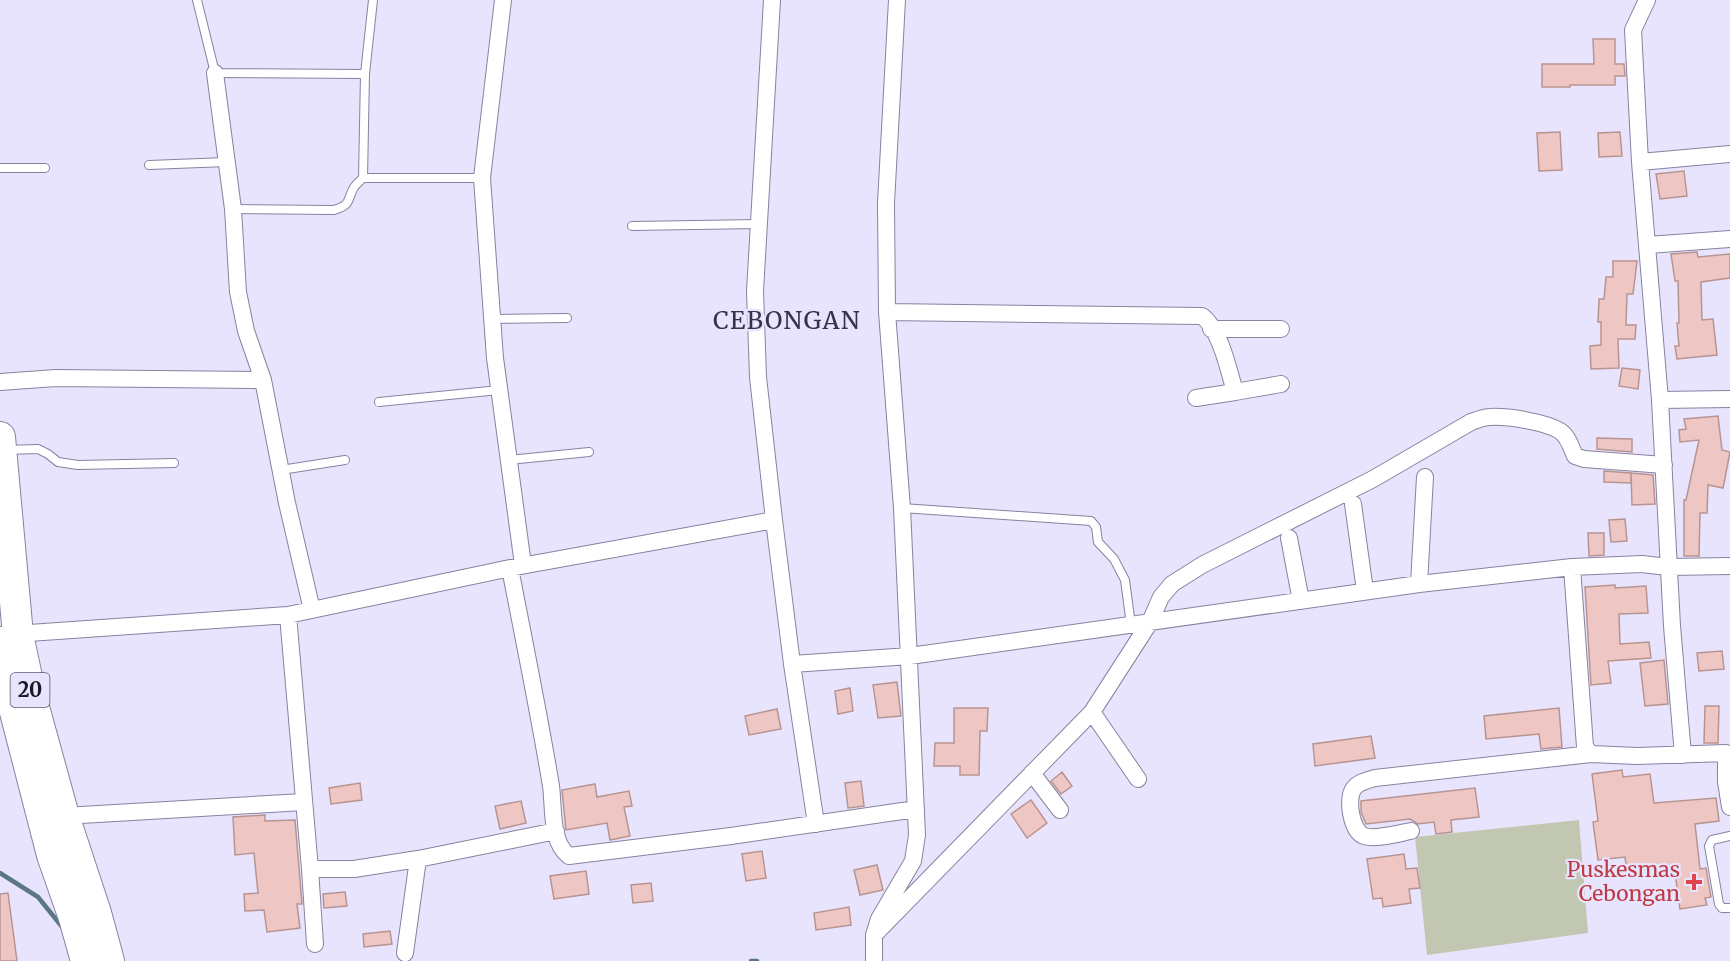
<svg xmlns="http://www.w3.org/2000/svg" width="1730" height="961" font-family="Merriweather,serif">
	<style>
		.green { fill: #c2c7b1 }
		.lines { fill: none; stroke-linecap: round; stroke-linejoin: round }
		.stream { stroke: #5c7784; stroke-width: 4.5 }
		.building { fill: #eec7c4; stroke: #b89491; stroke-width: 1.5 }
		.lane-casing { stroke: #87829f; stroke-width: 10 }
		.street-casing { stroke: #87829f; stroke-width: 18 }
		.highway-casing { stroke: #87829f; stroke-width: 32 }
		.lane { stroke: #fff; stroke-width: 8 }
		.street { stroke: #fff; stroke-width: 16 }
		.highway { stroke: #fff; stroke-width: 30 }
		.health-dot { fill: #e0444e; stroke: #e9e4fe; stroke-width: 2 }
		.labels { text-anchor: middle; stroke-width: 4.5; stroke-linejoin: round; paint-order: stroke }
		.shield { fill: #e9e4fe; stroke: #585565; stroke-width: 1.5 }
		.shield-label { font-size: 20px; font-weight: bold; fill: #1a1823 }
		.health-label { font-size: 21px; fill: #be3a42; stroke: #e9e4fe; text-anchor: end }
		.quarter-label { font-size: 24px; letter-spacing: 1.5px; fill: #37324b; stroke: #e9e4fe }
	</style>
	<rect width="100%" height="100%" fill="#e9e4fe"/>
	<path class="green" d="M 1579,820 L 1588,933 L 1427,955 L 1415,837 Z"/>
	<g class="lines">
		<path class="stream" d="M 0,873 L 38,897 L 63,928
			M 751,961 L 757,961"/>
	</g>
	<path class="building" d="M 1593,39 L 1615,39 L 1615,64 L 1624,64 L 1625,76 L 1615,76 L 1615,85 L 1570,85 L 1570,87 L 1542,87 L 1542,64 L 1594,64 Z
		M 1560,132 L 1562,170 L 1539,171 L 1537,133 Z
		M 1620,132 L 1622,156 L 1599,157 L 1598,133 Z
		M 1684,171 L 1687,196 L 1660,199 L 1656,174 Z
		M 1697,252 L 1698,257 L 1730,254 L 1730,278 L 1701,282 L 1702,320 L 1713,319 L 1717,355 L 1677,359 L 1675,346 L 1679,346 L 1677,323 L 1679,323 L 1678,281 L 1675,281 L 1671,254 Z
		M 1613,261 L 1637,261 L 1633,294 L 1627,294 L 1626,325 L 1636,325 L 1635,339 L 1618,339 L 1619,368 L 1591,369 L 1590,346 L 1601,345 L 1601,322 L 1598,322 L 1599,299 L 1604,299 L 1606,277 L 1613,277 Z
		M 1622,368 L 1640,370 L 1638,389 L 1619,386 Z
		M 1718,416 L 1722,450 L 1730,452 L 1723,488 L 1708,485 L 1707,513 L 1700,513 L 1699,556 L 1684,556 L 1684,500 L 1686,500 L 1699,440 L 1680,442 L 1679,430 L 1686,429 L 1684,419 Z
		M 1597,438 L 1632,439 L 1632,452 L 1597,449 Z
		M 1604,471 L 1631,473 L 1631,483 L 1604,482 Z
		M 1631,473 L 1653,475 L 1655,504 L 1632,505 Z
		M 1625,519 L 1627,541 L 1611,542 L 1609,520 Z
		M 1588,533 L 1604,533 L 1604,555 L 1589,556 Z
		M 1615,585 L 1615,588 L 1646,586 L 1648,613 L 1619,614 L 1620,644 L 1649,642 L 1651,658 L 1608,661 L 1611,683 L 1591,685 L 1585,587 Z
		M 1722,651 L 1724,669 L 1699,671 L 1697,653 Z
		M 1664,660 L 1668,704 L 1645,706 L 1640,663 Z
		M 897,682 L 901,716 L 878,718 L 873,685 Z
		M 850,688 L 853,711 L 838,714 L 835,691 Z
		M 1705,706 L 1719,706 L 1718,743 L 1704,743 Z
		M 954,708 L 988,708 L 987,731 L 980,731 L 979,775 L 960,775 L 960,766 L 934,766 L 935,743 L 954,743 Z
		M 1559,708 L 1562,747 L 1541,749 L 1539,734 L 1486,739 L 1484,716 Z
		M 777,709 L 781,729 L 749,735 L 745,716 Z
		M 1371,736 L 1375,758 L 1315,766 L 1313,744 Z
		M 1622,770 L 1623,777 L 1650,774 L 1654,803 L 1716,798 L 1719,821 L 1695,824 L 1700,869 L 1706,868 L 1711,897 L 1705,898 L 1707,905 L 1680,909 L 1674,866 L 1627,871 L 1625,857 L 1598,860 L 1593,822 L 1598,821 L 1592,774 Z
		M 1062,772 L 1072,786 L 1061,794 L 1051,781 Z
		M 861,781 L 864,806 L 848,808 L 845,783 Z
		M 360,783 L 362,800 L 331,804 L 329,788 Z
		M 595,784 L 597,797 L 629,791 L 632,806 L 624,807 L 630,836 L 610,840 L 607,823 L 566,830 L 562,790 Z
		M 1475,788 L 1479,817 L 1451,820 L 1452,832 L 1436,834 L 1434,822 L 1418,824 L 1410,819 L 1366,824 L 1361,812 L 1361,801 Z
		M 1031,800 L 1047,823 L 1027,838 L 1011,814 Z
		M 521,801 L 526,823 L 500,829 L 495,806 Z
		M 265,815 L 265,821 L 295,820 L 302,904 L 297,904 L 300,928 L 267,932 L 264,910 L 245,911 L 244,894 L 258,893 L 254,853 L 235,855 L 233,817 Z
		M 762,851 L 766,878 L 746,881 L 742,854 Z
		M 1404,854 L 1406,869 L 1417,868 L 1420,888 L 1409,889 L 1411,903 L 1383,907 L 1382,898 L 1373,899 L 1367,859 Z
		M 877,865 L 883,890 L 860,895 L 854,870 Z
		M 586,871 L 589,894 L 554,899 L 550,876 Z
		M 651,883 L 653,901 L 633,903 L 631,885 Z
		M 345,892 L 347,906 L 324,908 L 323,894 Z
		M 8,893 L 17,961 L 0,961 L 0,894 Z
		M 849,907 L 851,925 L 816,930 L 814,913 Z
		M 390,931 L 392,944 L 364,947 L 363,934 Z"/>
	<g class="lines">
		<g class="lane-casing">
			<path id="lane" d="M 197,0 L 215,73 L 365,74
				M 149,165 L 227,162
				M 0,168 L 45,168
				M 363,178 L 365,74 L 373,0
				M 233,209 L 334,210 C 350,205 347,202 353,189 C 355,185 359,182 363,178 L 482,178
				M 632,226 L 758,224
				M 492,319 L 567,318
				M 379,402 L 499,390
				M 5,450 L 38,449 L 48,454 L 58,462 L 78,465 L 174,463
				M 509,460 L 589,452
				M 281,470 L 345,460
				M 902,508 L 1091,521 L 1096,527 L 1098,542 L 1114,559 L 1125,580 L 1131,625
				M 1730,836 L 1712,840 L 1709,846 L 1719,904 L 1722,908 L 1730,908"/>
		</g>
		<g class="street-casing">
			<path id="street" d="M 503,0 L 482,178 L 495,358 L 523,565
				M 772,0 L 755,291 L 758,377 L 774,520
				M 1647,0 L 1633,30 L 1640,162 L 1660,400 L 1672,626 L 1683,755
				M 215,73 L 233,209 L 238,292 L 246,331 L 263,380 L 287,503 L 312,610
				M 1640,162 L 1730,154
				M 1648,245 L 1730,239
				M 887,312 L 1202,316 C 1220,329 1229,371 1235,392 L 1281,384
				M 1211,329 L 1281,329
				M 0,382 L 56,378 L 263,380
				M 1196,398 L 1235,392
				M 1660,400 L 1730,399
				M 1353,504 L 1365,591
				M 1289,538 L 1301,601
				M 1572,567 L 1585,747 L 1591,754 L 1637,756 L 1726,753 L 1726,782 L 1730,807
				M 510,568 C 524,641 539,713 551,786 C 554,807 550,842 569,856 L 731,836 L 916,809
				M 1419,584 L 1425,477
				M 288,615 L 310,869 L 354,869 L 418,859 L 556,831
				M 0,635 L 288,615 L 510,568 L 774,520 L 792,664 L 910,656 L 1419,584 L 1572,567 L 1642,564 L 1668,567 L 1730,566
				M 792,664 L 816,824
				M 1092,712 L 1138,779
				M 1032,773 L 1060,810
				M 64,816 L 303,802
				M 1411,831 C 1400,833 1374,840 1364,836 C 1351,831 1346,798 1354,788 C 1359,782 1368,780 1375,778 L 1591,754
				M 310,869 L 315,944
				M 874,935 L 1092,712 L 1150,622 L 1161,597 L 1172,584 L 1202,565 L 1373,479 L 1471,422 C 1477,420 1484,417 1490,417 C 1507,416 1546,422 1560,431 C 1568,436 1571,447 1575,456 L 1584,459 L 1664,465
				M 405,953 L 418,859
				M 874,961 L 874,935 L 879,919 L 913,861 L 917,835 L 902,508 L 887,312 L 886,203 L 897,0"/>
		</g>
		<g class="highway-casing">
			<path id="highway" d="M 0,437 L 18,635 L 32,700 L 64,816 L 96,913 L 109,961
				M 0,654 L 52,855 L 74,918 L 86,961"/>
		</g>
		<use href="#lane" class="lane"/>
		<use href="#street" class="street"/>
		<use href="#highway" class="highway"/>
	</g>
	<path class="health-dot" d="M1691 873h6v6h6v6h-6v6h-6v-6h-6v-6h6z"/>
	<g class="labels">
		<rect class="shield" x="10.5" y="673" width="39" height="34" rx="4.5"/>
		<g class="shield-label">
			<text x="30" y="697">20</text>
		</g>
		<g class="health-label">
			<text x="1680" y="877">Puskesmas<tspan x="1680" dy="24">Cebongan</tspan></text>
		</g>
		<g class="quarter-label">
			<text x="787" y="329">CEBONGAN</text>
		</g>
	</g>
</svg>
